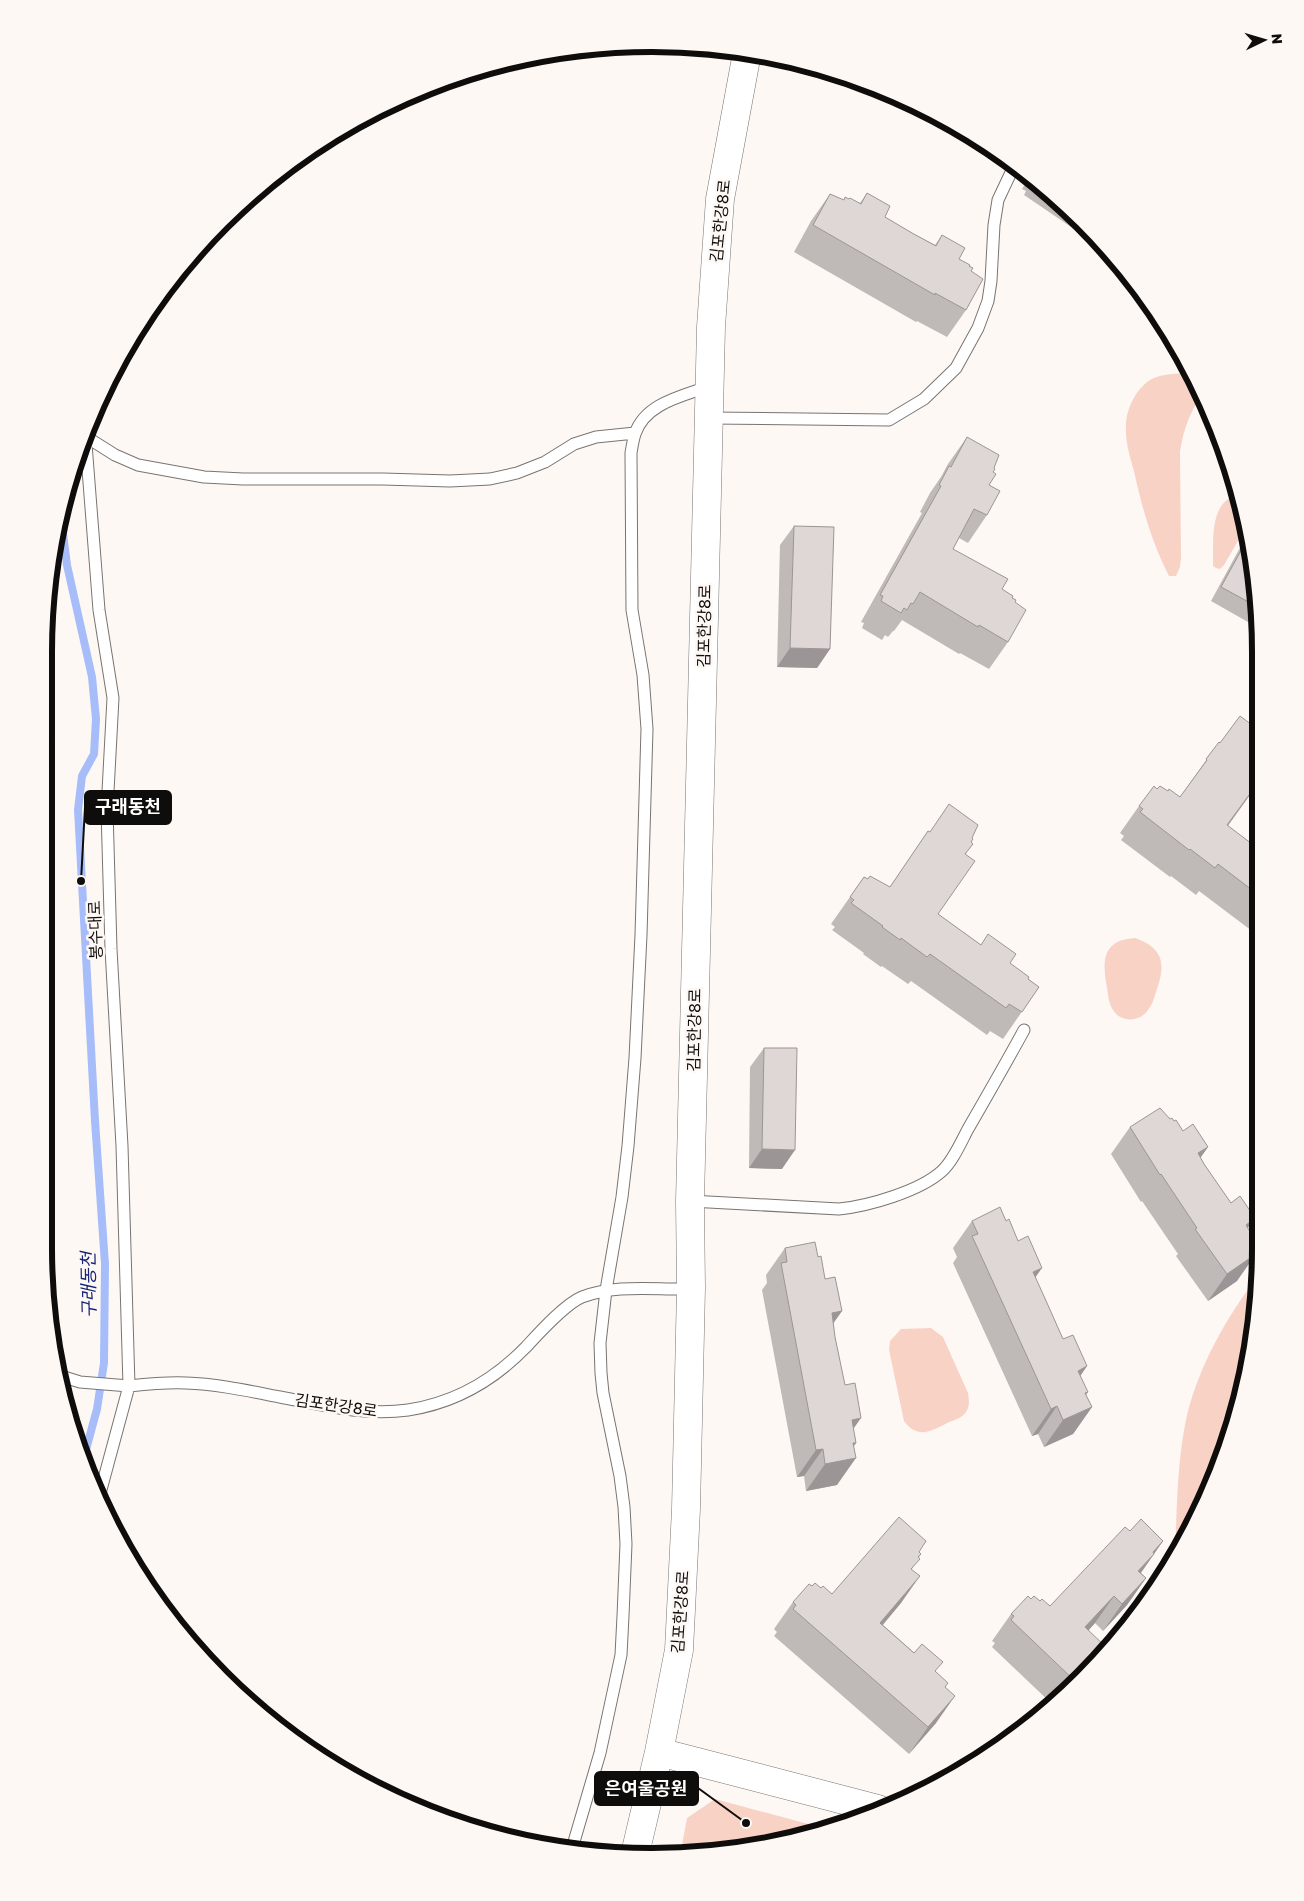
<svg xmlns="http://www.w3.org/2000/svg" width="1304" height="1901" font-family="'Golos Text','Noto Sans KR',sans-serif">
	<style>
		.green { fill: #f7d2c5 }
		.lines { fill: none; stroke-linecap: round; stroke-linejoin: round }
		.stream { stroke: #a6bdfa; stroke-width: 8 }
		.lane-casing { stroke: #797472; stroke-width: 13 }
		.secondary-casing { stroke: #797472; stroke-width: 29 }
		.lane { stroke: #fff; stroke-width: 11 }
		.secondary { stroke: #fff; stroke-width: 28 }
		.wall { fill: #bfb9b7 }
		.shaded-wall { fill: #9b9695 }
		.building { fill: #ded7d5; stroke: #9b9695 }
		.labels { text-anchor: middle; stroke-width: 5; stroke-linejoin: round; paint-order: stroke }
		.street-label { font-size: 16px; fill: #0f0d0c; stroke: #fef8f5 }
		.water-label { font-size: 18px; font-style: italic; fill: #152378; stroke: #fef8f5 }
		.rim { fill: none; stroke: #0f0d0c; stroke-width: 6 }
		.leader { fill: none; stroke: #0f0d0c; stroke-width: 2 }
		.callout-dot { fill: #0f0d0c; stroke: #fef8f5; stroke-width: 2 }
		.callout { fill: #0f0d0c; stroke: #0f0d0c; stroke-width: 2 }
		.callout-label { font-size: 18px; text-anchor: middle; font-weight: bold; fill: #fff }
	</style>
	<rect width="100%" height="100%" fill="#fef8f5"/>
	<path class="green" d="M 1191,373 L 1197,383 L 1201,395 C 1190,413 1183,430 1180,452 L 1181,558 L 1180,567 L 1176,576 L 1169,576 C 1152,543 1142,508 1134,471 C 1130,457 1125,441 1126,426 C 1126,409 1136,389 1150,380 C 1162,373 1178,374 1191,373 Z
		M 1236,495 L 1246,527 L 1224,565 L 1220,569 L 1216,568 L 1213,566 C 1214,543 1208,505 1236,495 Z
		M 1135,938 C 1163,948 1166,963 1157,989 C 1155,995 1153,1004 1148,1010 C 1140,1022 1121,1023 1113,1010 C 1109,1004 1108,995 1107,988 C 1102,961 1102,940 1135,938 Z
		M 1258,1276 L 1248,1368 L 1214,1482 L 1175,1555 C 1177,1508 1177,1460 1187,1415 C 1200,1364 1226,1318 1258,1276 Z
		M 931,1328 L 943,1337 L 968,1393 C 969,1400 970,1406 966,1412 C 962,1418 955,1420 949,1422 C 932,1431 918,1440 904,1421 L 889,1350 L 890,1341 L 901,1329 Z
		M 715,1799 L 823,1828 L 770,1846 L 692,1856 L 680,1856 L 687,1818 Z"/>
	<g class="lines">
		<path class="stream" d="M 61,518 L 67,565 L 92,677 L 96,719 L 94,754 L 82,776 L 78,810 L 95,1121 L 105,1264 L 104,1363 L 97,1409 L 84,1457"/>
		<g class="lane-casing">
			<path id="lane" d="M 709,418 L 889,420 L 924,399 L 956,368 L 978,328 L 988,301 L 991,281 L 994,225 L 998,200 L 1014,166
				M 88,438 L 115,455 L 138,465 L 204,477 L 243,479 L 383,479 L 450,481 L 490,479 L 517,473 L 545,462 L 574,444 L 596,437 L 635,433
				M 690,1201 L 839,1209 C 869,1206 920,1191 942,1171 C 953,1161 961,1142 968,1129 C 987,1096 1006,1063 1024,1030
				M 61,1376 L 80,1382 L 129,1386 L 122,1146 L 111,949 L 107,810 L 113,698 L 99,610 L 86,444
				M 99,1497 L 129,1386 C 148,1384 167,1382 186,1383 C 217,1384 249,1391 280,1397 C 322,1405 364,1416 408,1410 C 454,1403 493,1381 526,1347 C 539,1333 565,1304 582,1297 C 613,1285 648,1289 680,1289
				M 571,1852 L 600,1753 L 621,1655 L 623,1616 L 626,1544 L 624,1507 L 620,1476 L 603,1393 L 601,1373 L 600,1343 L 606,1290 L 622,1197 L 628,1146 L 635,1058 L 641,935 L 647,729 L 643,675 L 632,610 L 631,453 C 632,447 633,440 635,434 C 645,403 683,396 710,386"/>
		</g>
		<g class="secondary-casing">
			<path id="secondary" d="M 659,1752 L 878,1809
				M 635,1854 L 659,1752 L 679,1650 L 686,1509 L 691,1288 L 690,1201 L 711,327 L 720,199 L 747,53"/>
		</g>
		<use href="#lane" class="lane"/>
		<use href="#secondary" class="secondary"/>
	</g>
	<path class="wall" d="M 1029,178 L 1082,222 L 1103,245 L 1075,228 L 1074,229 L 1024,195 L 1026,191 L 1022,189 Z
		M 867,193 L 885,217 L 912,233 L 935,245 L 942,235 L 959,259 L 969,266 L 971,271 L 966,310 L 947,337 L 917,321 L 916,322 L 794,252 L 811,221 L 830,194 L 844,200 L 849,199 L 860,203 Z
		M 967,437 L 994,468 L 993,472 L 989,485 L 987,515 L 968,543 L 959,538 L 953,549 L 1012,598 L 1015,602 L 1008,642 L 989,669 L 960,653 L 959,654 L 902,620 L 894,631 L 893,631 L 888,637 L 885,635 L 882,640 L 862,628 L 864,623 L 861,622 L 922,513 L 920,512 L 930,493 L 941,477 L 948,464 Z
		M 794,526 L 830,649 L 817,668 L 777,667 L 780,545 Z
		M 1248,533 L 1257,623 L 1255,626 L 1211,601 Z
		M 1219,742 L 1256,766 L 1260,781 L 1228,826 L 1260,850 L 1260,937 L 1199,891 L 1196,895 L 1171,876 L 1170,877 L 1121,840 L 1124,836 L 1120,833 L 1139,806 L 1157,789 L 1167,791 L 1180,797 Z
		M 928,831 L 930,832 L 972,838 L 971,842 L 966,854 L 938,914 L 981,945 L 1010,963 L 1028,979 L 1039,987 L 1003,1039 L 990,1031 L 987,1035 L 911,981 L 908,984 L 882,966 L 881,967 L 863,954 L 864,953 L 832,930 L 835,927 L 831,924 L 864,877 L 868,879 L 890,887 Z
		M 764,1048 L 782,1169 L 749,1168 L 750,1067 Z
		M 1170,1119 L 1183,1131 L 1208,1147 L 1200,1158 L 1252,1235 L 1251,1237 L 1253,1240 L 1251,1242 L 1237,1281 L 1208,1301 L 1176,1256 L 1178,1254 L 1142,1201 L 1141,1202 L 1111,1154 L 1130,1127 Z
		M 972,1221 L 1006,1221 L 1035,1278 L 1063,1339 L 1087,1366 L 1080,1376 L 1086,1395 L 1092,1407 L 1073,1434 L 1044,1447 L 1038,1434 L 1032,1436 L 953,1263 L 957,1257 L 953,1248 Z
		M 785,1248 L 818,1257 L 825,1279 L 842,1311 L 833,1323 L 835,1337 L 856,1443 L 854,1446 L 837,1485 L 806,1491 L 804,1476 L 797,1477 L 762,1290 L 767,1283 L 766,1275 Z
		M 1130,1531 L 1163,1541 L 1141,1573 L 1146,1578 L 1127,1605 L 1103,1631 L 1095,1623 L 1089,1630 L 1082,1679 L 1053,1705 L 992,1647 L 995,1643 L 992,1641 L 1011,1614 L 1031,1599 L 1040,1601 L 1050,1606 Z
		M 919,1552 L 921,1554 L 912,1569 L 901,1603 L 883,1625 L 936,1672 L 945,1687 L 936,1723 L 909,1754 L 774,1636 L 777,1632 L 774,1629 L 793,1602 L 812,1586 L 821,1588 L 832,1594 Z"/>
	<path class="shaded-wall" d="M 790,648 L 830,649 L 817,668 L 777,667 Z
		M 1260,780 L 1246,800 L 1208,852 L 1227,825 Z
		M 1208,1147 L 1189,1174 L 1198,1153 Z
		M 762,1149 L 795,1150 L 782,1169 L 749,1168 Z
		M 1255,1218 L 1236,1245 L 1246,1225 Z
		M 1256,1254 L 1237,1281 L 1208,1301 L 1227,1274 Z
		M 1042,1268 L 1023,1295 L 1033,1272 Z
		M 842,1311 L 823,1338 L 832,1313 Z
		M 1087,1366 L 1068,1394 L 1078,1371 Z
		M 1088,1392 L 1071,1417 L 1092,1407 L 1073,1434 L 1044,1447 L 1063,1420 L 1085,1393 Z
		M 1057,1406 L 1038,1434 L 1032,1436 L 1051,1409 Z
		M 861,1418 L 842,1445 L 852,1420 Z
		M 853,1443 L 856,1443 L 844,1460 L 856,1458 L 837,1485 L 806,1491 L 825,1464 Z
		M 823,1449 L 804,1476 L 797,1477 L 816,1450 Z
		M 1163,1541 L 1135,1581 L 1119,1598 L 1153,1552 Z
		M 920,1576 L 901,1603 L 861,1650 L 880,1623 Z
		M 1146,1578 L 1127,1605 L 1103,1631 L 1122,1604 Z
		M 1114,1596 L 1095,1623 L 1066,1654 L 1085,1627 Z
		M 955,1696 L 936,1723 L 909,1754 L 928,1727 Z"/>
	<path class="building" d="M 867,193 L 890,206 L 885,217 L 912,233 L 936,246 L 942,235 L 965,248 L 959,259 L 970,265 L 969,266 L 973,268 L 971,271 L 983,279 L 966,310 L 935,293 L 935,295 L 813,225 L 830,194 L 844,200 L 845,197 L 849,199 L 850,198 L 861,204 Z
		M 967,437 L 999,455 L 994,468 L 995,469 L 993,472 L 996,474 L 989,485 L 1000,491 L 987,515 L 974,509 L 953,549 L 1008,579 L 1002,589 L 1013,596 L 1012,598 L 1016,600 L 1015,602 L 1026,610 L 1008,642 L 979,625 L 978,627 L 920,592 L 913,604 L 911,603 L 907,610 L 904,608 L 901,613 L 881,601 L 883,596 L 880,595 L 941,486 L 939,485 L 949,466 L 951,467 Z
		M 794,526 L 834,527 L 830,649 L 790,648 Z
		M 1249,536 L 1256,606 L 1221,587 Z
		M 1240,716 L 1260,731 L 1260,760 L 1256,766 L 1260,769 L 1260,780 L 1227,825 L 1260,850 L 1260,896 L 1218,864 L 1215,868 L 1190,849 L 1189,850 L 1140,812 L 1143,809 L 1139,806 L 1154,786 L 1157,789 L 1160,786 L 1168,791 L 1169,789 L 1180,797 L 1207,760 L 1206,759 L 1219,742 L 1220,743 Z
		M 949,804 L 978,825 L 972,838 L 973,839 L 971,842 L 973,844 L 965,854 L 975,861 L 938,914 L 981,945 L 988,934 L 1016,954 L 1010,963 L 1029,977 L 1028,979 L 1039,987 L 1022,1012 L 1009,1004 L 1006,1008 L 930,954 L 927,957 L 901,938 L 900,940 L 882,927 L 883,926 L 851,903 L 854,900 L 850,897 L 864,877 L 868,879 L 870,876 L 890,887 L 928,831 L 930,832 Z
		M 764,1048 L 797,1048 L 795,1150 L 762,1149 Z
		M 1160,1108 L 1170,1119 L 1172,1118 L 1174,1121 L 1176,1120 L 1183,1131 L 1193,1124 L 1208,1147 L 1198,1153 L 1204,1164 L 1231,1203 L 1240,1196 L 1255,1218 L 1246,1225 L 1252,1235 L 1251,1236 L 1253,1240 L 1250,1241 L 1256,1254 L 1227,1274 L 1195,1229 L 1197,1228 L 1161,1174 L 1160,1175 L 1130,1127 Z
		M 1000,1207 L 1006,1221 L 1009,1219 L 1018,1241 L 1028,1236 L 1042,1268 L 1033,1272 L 1043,1294 L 1063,1339 L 1073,1335 L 1087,1366 L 1078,1371 L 1088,1392 L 1085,1393 L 1092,1407 L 1063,1420 L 1057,1406 L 1051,1409 L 972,1236 L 978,1234 L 972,1221 Z
		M 815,1242 L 818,1257 L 821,1256 L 825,1279 L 835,1277 L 842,1311 L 832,1313 L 835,1337 L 845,1385 L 855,1383 L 861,1418 L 852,1420 L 856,1443 L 853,1443 L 856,1458 L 825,1464 L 823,1449 L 816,1450 L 781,1263 L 787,1262 L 785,1248 Z
		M 899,1517 L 926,1541 L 919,1552 L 921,1554 L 918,1557 L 920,1559 L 911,1569 L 920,1576 L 880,1623 L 914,1653 L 922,1644 L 943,1662 L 935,1671 L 948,1683 L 945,1687 L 955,1696 L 928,1727 L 793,1609 L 796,1605 L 793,1602 L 809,1584 L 812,1586 L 815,1583 L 821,1588 L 823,1586 L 832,1594 Z
		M 1141,1519 L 1163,1541 L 1153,1552 L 1154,1554 L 1138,1571 L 1146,1578 L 1122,1604 L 1114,1596 L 1085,1627 L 1107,1648 L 1082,1679 L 1077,1683 L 1011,1620 L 1014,1616 L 1011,1614 L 1028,1596 L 1031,1599 L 1034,1596 L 1040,1601 L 1042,1599 L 1050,1606 L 1125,1527 L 1130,1531 Z"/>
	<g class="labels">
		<g class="street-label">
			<text transform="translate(720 221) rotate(-84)" y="6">김포한강8로</text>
			<text transform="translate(704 626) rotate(-89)" y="6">김포한강8로</text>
			<text transform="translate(95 930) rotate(-92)" y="6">봉수대로</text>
			<text transform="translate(694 1030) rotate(-89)" y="6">김포한강8로</text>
			<text transform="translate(336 1405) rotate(8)" y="6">김포한강8로</text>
			<text transform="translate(680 1612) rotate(-86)" y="6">김포한강8로</text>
		</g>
		<g class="water-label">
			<text transform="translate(89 1285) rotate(-91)" y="6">구래동천</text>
		</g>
	</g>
	<path d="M0 0H1304V1901H0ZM652 52H652A600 600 0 0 1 1252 652V1248A600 600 0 0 1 652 1848H652A600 600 0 0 1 52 1248V652A600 600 0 0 1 652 52Z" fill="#fef8f5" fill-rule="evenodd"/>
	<path class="rim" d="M652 52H652A600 600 0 0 1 1252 652V1248A600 600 0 0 1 652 1848H652A600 600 0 0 1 52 1248V652A600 600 0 0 1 652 52Z"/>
	<path class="leader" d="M81 881L85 807M746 1823L698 1788"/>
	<g class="callout-dot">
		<circle cx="81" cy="881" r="5"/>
		<circle cx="746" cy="1823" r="5"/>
	</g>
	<g class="callout">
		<rect x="85" y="791" width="86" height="33" rx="5"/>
		<rect x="595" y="1772" width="103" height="33" rx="5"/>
	</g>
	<g class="callout-label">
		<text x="128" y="813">구래동천</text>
		<text x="646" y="1795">은여울공원</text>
	</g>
	<g transform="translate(1264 40) rotate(85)" stroke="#fef8f5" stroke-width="4" paint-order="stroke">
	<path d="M0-4L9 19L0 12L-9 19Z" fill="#0f0d0c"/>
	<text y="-8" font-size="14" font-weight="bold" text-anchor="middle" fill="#0f0d0c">N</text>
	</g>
</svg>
